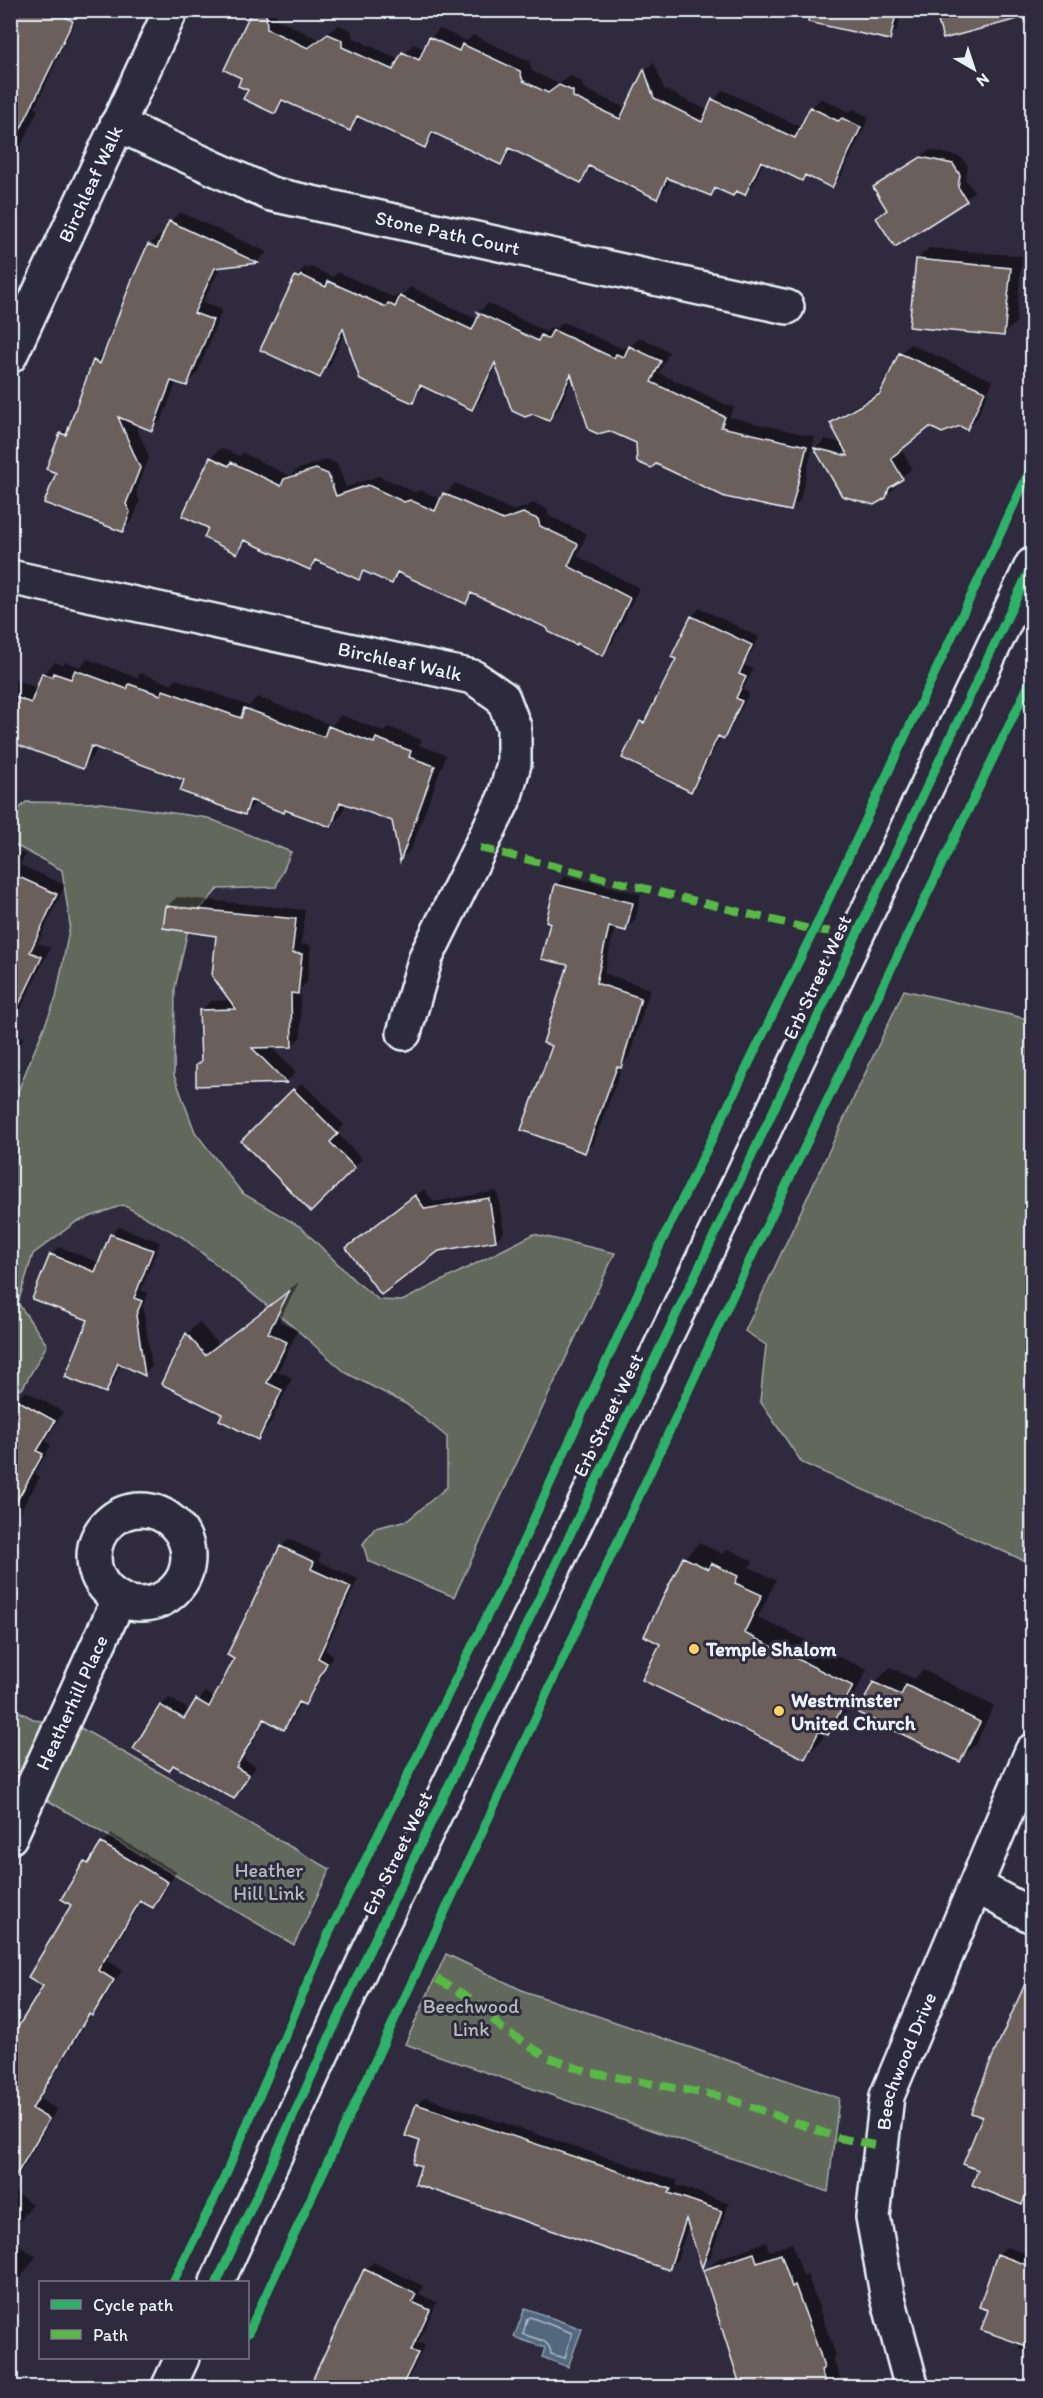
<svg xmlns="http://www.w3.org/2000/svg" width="1043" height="2398" font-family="Itim,sans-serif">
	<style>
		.green { fill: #64685b; stroke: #a6acaa; stroke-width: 1.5 }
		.water { fill: #53677e; stroke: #8f9eaf; stroke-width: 1.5 }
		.shadow { fill: #0007 }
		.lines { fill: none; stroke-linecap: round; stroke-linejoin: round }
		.shore { stroke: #acbac7; stroke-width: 1.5 }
		.building { fill: #6b5e5a; stroke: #e8f1f8; stroke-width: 1.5 }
		.street-casing { stroke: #e8f1f8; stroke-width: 38 }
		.secondary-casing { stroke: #e8f1f8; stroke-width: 38 }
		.street { stroke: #2f2a3d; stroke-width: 33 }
		.secondary { stroke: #2f2a3d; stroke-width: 33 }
		.quiet { stroke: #58b947; stroke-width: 8; stroke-dasharray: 15 8; stroke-linecap: butt }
		.cycleway-casing { stroke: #2f2a3d; stroke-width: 13 }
		.cycleway { stroke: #2db169; stroke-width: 9 }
		.poi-dot { fill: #ffd166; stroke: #2f2a3d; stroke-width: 2 }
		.labels { text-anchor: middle; stroke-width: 6; stroke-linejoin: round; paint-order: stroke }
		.street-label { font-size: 20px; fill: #e8f1f8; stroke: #2f2a3d }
		.poi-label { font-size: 20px; font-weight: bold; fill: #e8f1f8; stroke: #2f2a3d; text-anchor: start }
		.park-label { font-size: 20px; fill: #b3bab9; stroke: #2f2a3d }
	</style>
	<rect width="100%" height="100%" fill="#2f2a3d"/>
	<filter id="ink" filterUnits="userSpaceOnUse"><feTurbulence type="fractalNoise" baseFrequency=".0167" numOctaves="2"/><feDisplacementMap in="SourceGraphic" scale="12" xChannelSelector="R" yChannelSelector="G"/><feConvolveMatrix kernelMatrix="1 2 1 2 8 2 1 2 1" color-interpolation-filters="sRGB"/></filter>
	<g filter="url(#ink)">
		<path class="green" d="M 26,802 L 102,803 L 208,818 L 291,852 L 276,887 L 218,889 L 190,920 L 175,988 L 174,1075 L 195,1132 L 242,1193 L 301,1227 L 354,1280 L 379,1300 L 402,1301 L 534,1234 L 615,1253 L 454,1597 L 368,1561 L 363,1544 L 375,1528 L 408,1520 L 447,1487 L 447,1437 L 406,1404 L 346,1373 L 297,1330 L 182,1237 L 123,1205 L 76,1222 L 33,1254 L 18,1303 L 47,1345 L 22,1389 L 11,1391 L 11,1108 L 56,998 L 70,925 L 62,870 L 11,843 L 11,817 Z
			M 904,990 L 1032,1020 L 1032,1564 L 802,1463 L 760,1401 L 766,1345 L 745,1331 Z
			M 11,1707 L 35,1720 L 79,1727 L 330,1869 L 294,1945 L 11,1779 Z
			M 446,1954 L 524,1991 L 839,2098 L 828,2192 L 405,2044 Z"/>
		<path class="water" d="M 525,2308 L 582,2329 L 568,2367 L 542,2357 L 545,2348 L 514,2337 Z"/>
		<path class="shadow" d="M 10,10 L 80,10 L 35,108 L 38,110 L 10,169 Z
			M 254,10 L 276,10 L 277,19 L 318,39 L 339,25 L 352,31 L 352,37 L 400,60 L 413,44 L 425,49 L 430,38 L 440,29 L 467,41 L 473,35 L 529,61 L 532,71 L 559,84 L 570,76 L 582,82 L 583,88 L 627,109 L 646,70 L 654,62 L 664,89 L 709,111 L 714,100 L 723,90 L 801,127 L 811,108 L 821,98 L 849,112 L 853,109 L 869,117 L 841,177 L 831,186 L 807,175 L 802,179 L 764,161 L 754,183 L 745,193 L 738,190 L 733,194 L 718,187 L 711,194 L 671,178 L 666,188 L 657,198 L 593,166 L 581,181 L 513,148 L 501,163 L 436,132 L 424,146 L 361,117 L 350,130 L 286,100 L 275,112 L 250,89 Z
			M 823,10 L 902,10 L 897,30 L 889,38 Z
			M 937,10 L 1032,10 L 1032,18 L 1030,14 L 944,37 Z
			M 930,150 L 961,157 L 968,166 L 965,179 L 974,191 L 966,199 L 878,218 L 888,208 L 875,188 L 883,180 Z
			M 180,212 L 267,252 L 258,261 L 221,266 L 203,302 L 222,310 L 197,374 L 187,385 L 177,381 L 162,419 L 152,429 L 134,422 L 149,457 L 136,493 L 140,501 L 133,520 L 122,530 L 58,472 L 61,434 L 72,423 L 95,361 L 106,352 L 149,245 L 160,235 L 164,237 L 170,222 Z
			M 929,248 L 1022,256 L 1016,322 L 1004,334 L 917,259 Z
			M 305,267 L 309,269 L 311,267 L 333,277 L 338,272 L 395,298 L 398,295 L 401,296 L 411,287 L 478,320 L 479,312 L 488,303 L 546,332 L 551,327 L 556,329 L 563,322 L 623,349 L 627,346 L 630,347 L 640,337 L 669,352 L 659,373 L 734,408 L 729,417 L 815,437 L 800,500 L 791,509 L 637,442 L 573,377 L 558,410 L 549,420 L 497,365 L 481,399 L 472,409 L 424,386 L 412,401 L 346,330 L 329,367 L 319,376 L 296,277 Z
			M 910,344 L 993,381 L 977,418 L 967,428 L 960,425 L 930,425 L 901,449 L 912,468 L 897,481 L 895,487 L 885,497 L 843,495 L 816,448 L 825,439 L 843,443 L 832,423 L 842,414 L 884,389 L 900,354 Z
			M 221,448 L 239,456 L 243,453 L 290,476 L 296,470 L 327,459 L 337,464 L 346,487 L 379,476 L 415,492 L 421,490 L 442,500 L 455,483 L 514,511 L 534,503 L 547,509 L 549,516 L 587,534 L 577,556 L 639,588 L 612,644 L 602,654 L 475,593 L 466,602 L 401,573 L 392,582 L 366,571 L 358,579 L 318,560 L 310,568 L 248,540 L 237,552 L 210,528 L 211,458 Z
			M 700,608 L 759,637 L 745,665 L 753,669 L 743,690 L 749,693 L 731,729 L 723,737 L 721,736 L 698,782 L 691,790 L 641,722 L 649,714 L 678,658 L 673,656 L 692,616 Z
			M 88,659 L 137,678 L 141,673 L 171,684 L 176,679 L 249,706 L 257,697 L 332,725 L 341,715 L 385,732 L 389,727 L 422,740 L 419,745 L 446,755 L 411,849 L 401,859 L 393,820 L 346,803 L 342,814 L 331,825 L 286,808 L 257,801 L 245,813 L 186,779 L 97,747 L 94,755 L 82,767 L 10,741 L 10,678 L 38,688 L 43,674 L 55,662 L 62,665 L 66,662 L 80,667 Z
			M 10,848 L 25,855 L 20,865 L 65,885 L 38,943 L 50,948 L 10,1031 Z
			M 565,876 L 641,894 L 635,920 L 626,929 L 615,927 L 604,973 L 650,989 L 629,1057 L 623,1064 L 594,1142 L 585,1151 L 553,1045 L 570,964 L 551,921 L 556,885 Z
			M 177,897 L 305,910 L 301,944 L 311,945 L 307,982 L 300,989 L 301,1036 L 292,1046 L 270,1046 L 296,1072 L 286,1082 L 198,1085 L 197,1065 L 202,1060 L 201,1011 L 211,1001 L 232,1000 L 218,934 L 167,906 Z
			M 10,1031 L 24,1037 L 10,1066 Z
			M 302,1083 L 344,1125 L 337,1133 L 362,1159 L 311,1209 L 243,1141 Z
			M 424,1189 L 434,1202 L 497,1191 L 504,1232 L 496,1240 L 348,1248 Z
			M 119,1227 L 160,1242 L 141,1290 L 148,1293 L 143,1306 L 152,1367 L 144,1374 L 121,1363 L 113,1383 L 106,1391 L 90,1319 L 51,1255 L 59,1247 L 100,1263 L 111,1235 Z
			M 299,1282 L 279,1321 L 298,1330 L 278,1371 L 292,1378 L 269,1426 L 257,1438 L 224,1414 L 163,1383 L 187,1334 L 199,1322 L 218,1344 Z
			M 26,1391 L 63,1412 L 46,1441 L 51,1445 L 35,1474 L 40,1477 L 10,1529 L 10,1405 Z
			M 289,1539 L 321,1554 L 318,1561 L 358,1579 L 325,1650 L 333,1655 L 312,1695 L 304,1703 L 301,1702 L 292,1720 L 284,1728 L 266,1719 L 243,1759 L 256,1766 L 242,1789 L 234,1797 L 174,1764 L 169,1769 L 161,1706 L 169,1698 L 191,1711 L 205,1692 L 215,1698 L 236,1658 L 281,1547 Z
			M 10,1542 L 17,1544 L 10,1563 Z
			M 699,1543 L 723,1554 L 728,1549 L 753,1561 L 749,1567 L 776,1580 L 758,1617 L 867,1670 L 843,1718 L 828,1734 L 825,1732 L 820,1742 L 805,1757 L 662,1643 L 684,1558 Z
			M 890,1667 L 914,1679 L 923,1670 L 994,1706 L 975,1745 L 959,1760 L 860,1712 L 875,1683 Z
			M 112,1834 L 176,1872 L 162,1897 L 152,1906 L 142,1901 L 107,1960 L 122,1970 L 102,2004 L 92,2013 L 40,2099 L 57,2109 L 11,2189 L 32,2204 L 10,2235 L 10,2032 L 12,2030 L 16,2033 L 45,1986 L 74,1905 L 85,1862 Z
			M 1031,1984 L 1032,2191 L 1022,2203 L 980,2169 L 984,2116 Z
			M 425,2097 L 678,2181 L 676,2185 L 729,2203 L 710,2258 L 703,2265 L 689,2223 L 677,2260 L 669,2268 L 423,2165 L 417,2105 Z
			M 10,2239 L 36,2257 L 10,2291 Z
			M 766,2242 L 769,2251 L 792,2243 L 803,2276 L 807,2274 L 836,2355 L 833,2358 L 840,2378 L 830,2388 L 747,2388 L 705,2271 L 717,2259 Z
			M 1006,2247 L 1032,2256 L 1032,2352 L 1019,2348 L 1020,2342 L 990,2309 L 998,2255 Z
			M 373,2262 L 423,2286 L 419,2294 L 437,2302 L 418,2343 L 425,2345 L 404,2388 L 311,2388 L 365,2270 Z"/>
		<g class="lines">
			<path class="shore" d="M 530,2317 L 572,2333 L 565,2358 L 551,2354 C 550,2339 536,2339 523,2334 L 527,2319 Z"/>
		</g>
		<path class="building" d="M 10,10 L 52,10 L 73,21 L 10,151 Z
			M 252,10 L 266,10 L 267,29 L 308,48 L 328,34 L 342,40 L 342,47 L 393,70 L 402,52 L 419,60 L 429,37 L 459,51 L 462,44 L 520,71 L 523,81 L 548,93 L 559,85 L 573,91 L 573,97 L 620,119 L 644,69 L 654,98 L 702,122 L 712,99 L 795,138 L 810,107 L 838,121 L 842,118 L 861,127 L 832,188 L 805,175 L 802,181 L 761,161 L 745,195 L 736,191 L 733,196 L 715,188 L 711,196 L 667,178 L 657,199 L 589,166 L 581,183 L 509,148 L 501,165 L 432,132 L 425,148 L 357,116 L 350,131 L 282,100 L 275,114 L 243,99 L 248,90 L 238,86 L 241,78 L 224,70 Z
			M 809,10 L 897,10 L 890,40 L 808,22 Z
			M 935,10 L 1017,10 L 1018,19 L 943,39 Z
			M 921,157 L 953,164 L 960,175 L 958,187 L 967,201 L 895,247 L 876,218 L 887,210 L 873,187 Z
			M 169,221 L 258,263 L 215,268 L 194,313 L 213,320 L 187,386 L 171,381 L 152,431 L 118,417 L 140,468 L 126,504 L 130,512 L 123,532 L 44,503 L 56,473 L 46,469 L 60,433 L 66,435 L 93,360 L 100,364 L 131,282 L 148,244 L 157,248 Z
			M 916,259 L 1011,268 L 1004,336 L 909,327 Z
			M 301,275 L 326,287 L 328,281 L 386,307 L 388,303 L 395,307 L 400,296 L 472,330 L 479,315 L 477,312 L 538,341 L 541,335 L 548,339 L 553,330 L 614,358 L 616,354 L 624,357 L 629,346 L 661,361 L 651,382 L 725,417 L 721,427 L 807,446 L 791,511 L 725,497 L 656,464 L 651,468 L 637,462 L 636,443 L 609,431 L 598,434 L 589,430 L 571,374 L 549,421 L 533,414 L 525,417 L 512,411 L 495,363 L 472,410 L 420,385 L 413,403 L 360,380 L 343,328 L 320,378 L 260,350 L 295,276 L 299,278 Z
			M 899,353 L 985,391 L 967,430 L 960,426 L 942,433 L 930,427 L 891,458 L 903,479 L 889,488 L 886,498 L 874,505 L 842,496 L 814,448 L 848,456 L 830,423 L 880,394 Z
			M 210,457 L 229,466 L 231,462 L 281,486 L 284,479 L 316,469 L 328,474 L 336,496 L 368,485 L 404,502 L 410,500 L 435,511 L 443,493 L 503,520 L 523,513 L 538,519 L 540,526 L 578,544 L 568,566 L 630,598 L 603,656 L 577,643 L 576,645 L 549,632 L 547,628 L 471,593 L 466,604 L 397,572 L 392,584 L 363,571 L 359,580 L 315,560 L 310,570 L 244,540 L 237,554 L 204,538 L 208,528 L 182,516 Z
			M 691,616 L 752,645 L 739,674 L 746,677 L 736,698 L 742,701 L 724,739 L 718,736 L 691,792 L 622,758 L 640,721 L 644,723 L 676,659 L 671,657 Z
			M 75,670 L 127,689 L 129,684 L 161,695 L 163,690 L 241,718 L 244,708 L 324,737 L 328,726 L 374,743 L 376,738 L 411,751 L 409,757 L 435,766 L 400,862 L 392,821 L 340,802 L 331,827 L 285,810 L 284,813 L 250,800 L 245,815 L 180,791 L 184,780 L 91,746 L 83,769 L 10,742 L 10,695 L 31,703 L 42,673 L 52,677 L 53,673 L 71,679 Z
			M 10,873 L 57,894 L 30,952 L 42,957 L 10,1023 Z
			M 555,884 L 633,903 L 626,931 L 609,927 L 596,983 L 641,998 L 621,1068 L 617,1067 L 585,1153 L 521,1130 L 552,1046 L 543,1043 L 568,965 L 541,959 L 550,923 L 546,921 Z
			M 166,906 L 296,919 L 292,953 L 302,954 L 298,994 L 291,993 L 292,1047 L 252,1048 L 287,1083 L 196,1086 L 196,1065 L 201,1062 L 199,1010 L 236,1009 L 212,976 L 216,936 L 163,928 Z
			M 293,1089 L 338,1134 L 330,1142 L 355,1168 L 311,1212 L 241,1141 Z
			M 415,1195 L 425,1209 L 489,1198 L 496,1241 L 439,1251 L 381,1295 L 346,1248 Z
			M 110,1234 L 153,1250 L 134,1298 L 142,1301 L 136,1315 L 145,1376 L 118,1363 L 106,1393 L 65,1377 L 88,1320 L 32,1299 L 50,1254 L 95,1272 Z
			M 290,1290 L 268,1333 L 287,1342 L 267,1383 L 282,1390 L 258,1440 L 219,1420 L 222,1414 L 161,1384 L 186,1333 L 205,1355 Z
			M 10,1396 L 55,1421 L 37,1451 L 43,1454 L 10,1513 Z
			M 280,1546 L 314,1562 L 311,1569 L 351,1587 L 318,1658 L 327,1663 L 305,1705 L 298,1702 L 284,1730 L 264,1719 L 236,1767 L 249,1775 L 234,1799 L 173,1765 L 169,1771 L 133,1749 L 160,1705 L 184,1719 L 196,1699 L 209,1707 L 234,1659 L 227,1655 Z
			M 683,1557 L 708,1569 L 711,1563 L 738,1576 L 735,1583 L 762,1595 L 744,1633 L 853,1686 L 828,1735 L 819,1731 L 805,1759 L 642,1680 L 660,1644 L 644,1636 Z
			M 873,1682 L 901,1695 L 906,1685 L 980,1722 L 960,1762 L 858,1713 Z
			M 101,1843 L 168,1882 L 153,1908 L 140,1901 L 98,1970 L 114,1980 L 92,2016 L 89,2014 L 32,2109 L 49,2119 L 10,2186 L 10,2040 L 43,1986 L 28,1977 L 71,1905 L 61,1899 L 84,1861 L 88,1864 Z
			M 1032,1968 L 1032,2178 L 1022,2205 L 972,2185 L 978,2170 L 963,2164 L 982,2117 L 971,2113 L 992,2058 Z
			M 416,2104 L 671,2189 L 669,2193 L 722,2211 L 702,2268 L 686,2219 L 669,2270 L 415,2184 L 421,2166 L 413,2163 L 420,2141 L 405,2136 Z
			M 754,2253 L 757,2262 L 781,2254 L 792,2287 L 795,2285 L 820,2354 L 824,2368 L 821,2370 L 827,2388 L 741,2388 L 703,2270 Z
			M 997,2254 L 1032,2267 L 1032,2348 L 981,2330 L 988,2310 L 979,2307 Z
			M 364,2269 L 416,2294 L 412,2302 L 430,2310 L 411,2351 L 418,2353 L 401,2388 L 327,2388 L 312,2381 Z"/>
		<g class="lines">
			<g class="street-casing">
				<g id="street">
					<path id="s1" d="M 117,124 L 271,194 L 787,307"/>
					<path id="s2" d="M 10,356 L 171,10"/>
					<path id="s3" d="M 10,577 L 473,677 L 503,698 L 514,727 L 514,764 L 504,799 L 426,957 L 404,1033"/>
					<circle cx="141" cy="1557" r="47"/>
					<path id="s4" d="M 10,1837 L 119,1599"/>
					<path d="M 976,1886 L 1032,1916"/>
					<path id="s5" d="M 912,2388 L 887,2294 L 873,2217 L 887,2096 L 1032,1751"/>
				</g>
			</g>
			<g class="secondary-casing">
				<path id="secondary" d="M 217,2282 L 369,1951 L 702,1261 L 1032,565
					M 168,2388 L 182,2358"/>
			</g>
			<use href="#street" class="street"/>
			<use href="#secondary" class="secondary"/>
			<path class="quiet" d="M 480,848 L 814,930 L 857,934
				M 437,1979 L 468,1997 L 503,2029 L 547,2057 L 588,2072 L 724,2097 L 839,2138 L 880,2146"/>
			<g class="cycleway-casing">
				<path id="cycleway" d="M 173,2282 L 222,2183 L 329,1933 L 511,1568 L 661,1243 L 814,930 L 1032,466
					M 217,2282 L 369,1951 L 702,1261 L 1032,565
					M 248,2333 L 731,1299 L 1032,678"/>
			</g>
			<use href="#cycleway" class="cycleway"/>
		</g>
	</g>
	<g class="poi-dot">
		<circle cx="694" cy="1649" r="6"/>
		<circle cx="779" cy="1711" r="6"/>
	</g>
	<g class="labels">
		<g class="street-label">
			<text dy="7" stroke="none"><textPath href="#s2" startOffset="190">Birchleaf Walk</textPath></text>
			<text dy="7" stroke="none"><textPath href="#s1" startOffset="350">Stone Path Court</textPath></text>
			<text dy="7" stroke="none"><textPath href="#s3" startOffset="399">Birchleaf Walk</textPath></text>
			<text transform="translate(817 977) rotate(-65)" y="7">Erb Street West</text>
			<text transform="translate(608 1415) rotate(-64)" y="7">Erb Street West</text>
			<text dy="7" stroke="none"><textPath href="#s4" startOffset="148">Heatherhill Place</textPath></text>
			<text transform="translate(397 1853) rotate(-64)" y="7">Erb Street West</text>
			<text dy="7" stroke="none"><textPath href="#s5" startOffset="336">Beechwood Drive</textPath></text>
		</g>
		<g class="poi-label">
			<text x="706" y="1656">Temple Shalom</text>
			<text x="791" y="1707">Westminster<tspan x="791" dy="23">United Church</tspan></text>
		</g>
		<g class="park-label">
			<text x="269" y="1877">Heather<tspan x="269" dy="23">Hill Link</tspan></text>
			<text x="471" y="2013">Beechwood<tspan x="471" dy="23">Link</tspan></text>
		</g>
	</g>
	<rect width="1043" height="2398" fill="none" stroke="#2f2a3d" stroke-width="36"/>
	<rect x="18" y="18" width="1007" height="2362" fill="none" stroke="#e8f1f8" stroke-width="2" filter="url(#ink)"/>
	<rect x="39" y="2281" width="210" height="78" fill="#2f2a3d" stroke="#797a88" stroke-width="1.5"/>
	<rect x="51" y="2300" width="30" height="9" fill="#2db169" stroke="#797a88" stroke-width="1.5"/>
	<text x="93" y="2311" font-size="18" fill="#e8f1f8">Cycle path</text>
	<rect x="51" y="2330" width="30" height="9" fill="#58b947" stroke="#797a88" stroke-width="1.5"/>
	<text x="93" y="2341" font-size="18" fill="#e8f1f8">Path</text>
	<g transform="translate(974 69) rotate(141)" stroke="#2f2a3d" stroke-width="4.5" paint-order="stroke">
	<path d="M0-4.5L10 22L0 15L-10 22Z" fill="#e8f1f8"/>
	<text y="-9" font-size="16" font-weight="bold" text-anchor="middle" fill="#e8f1f8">N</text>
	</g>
</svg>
